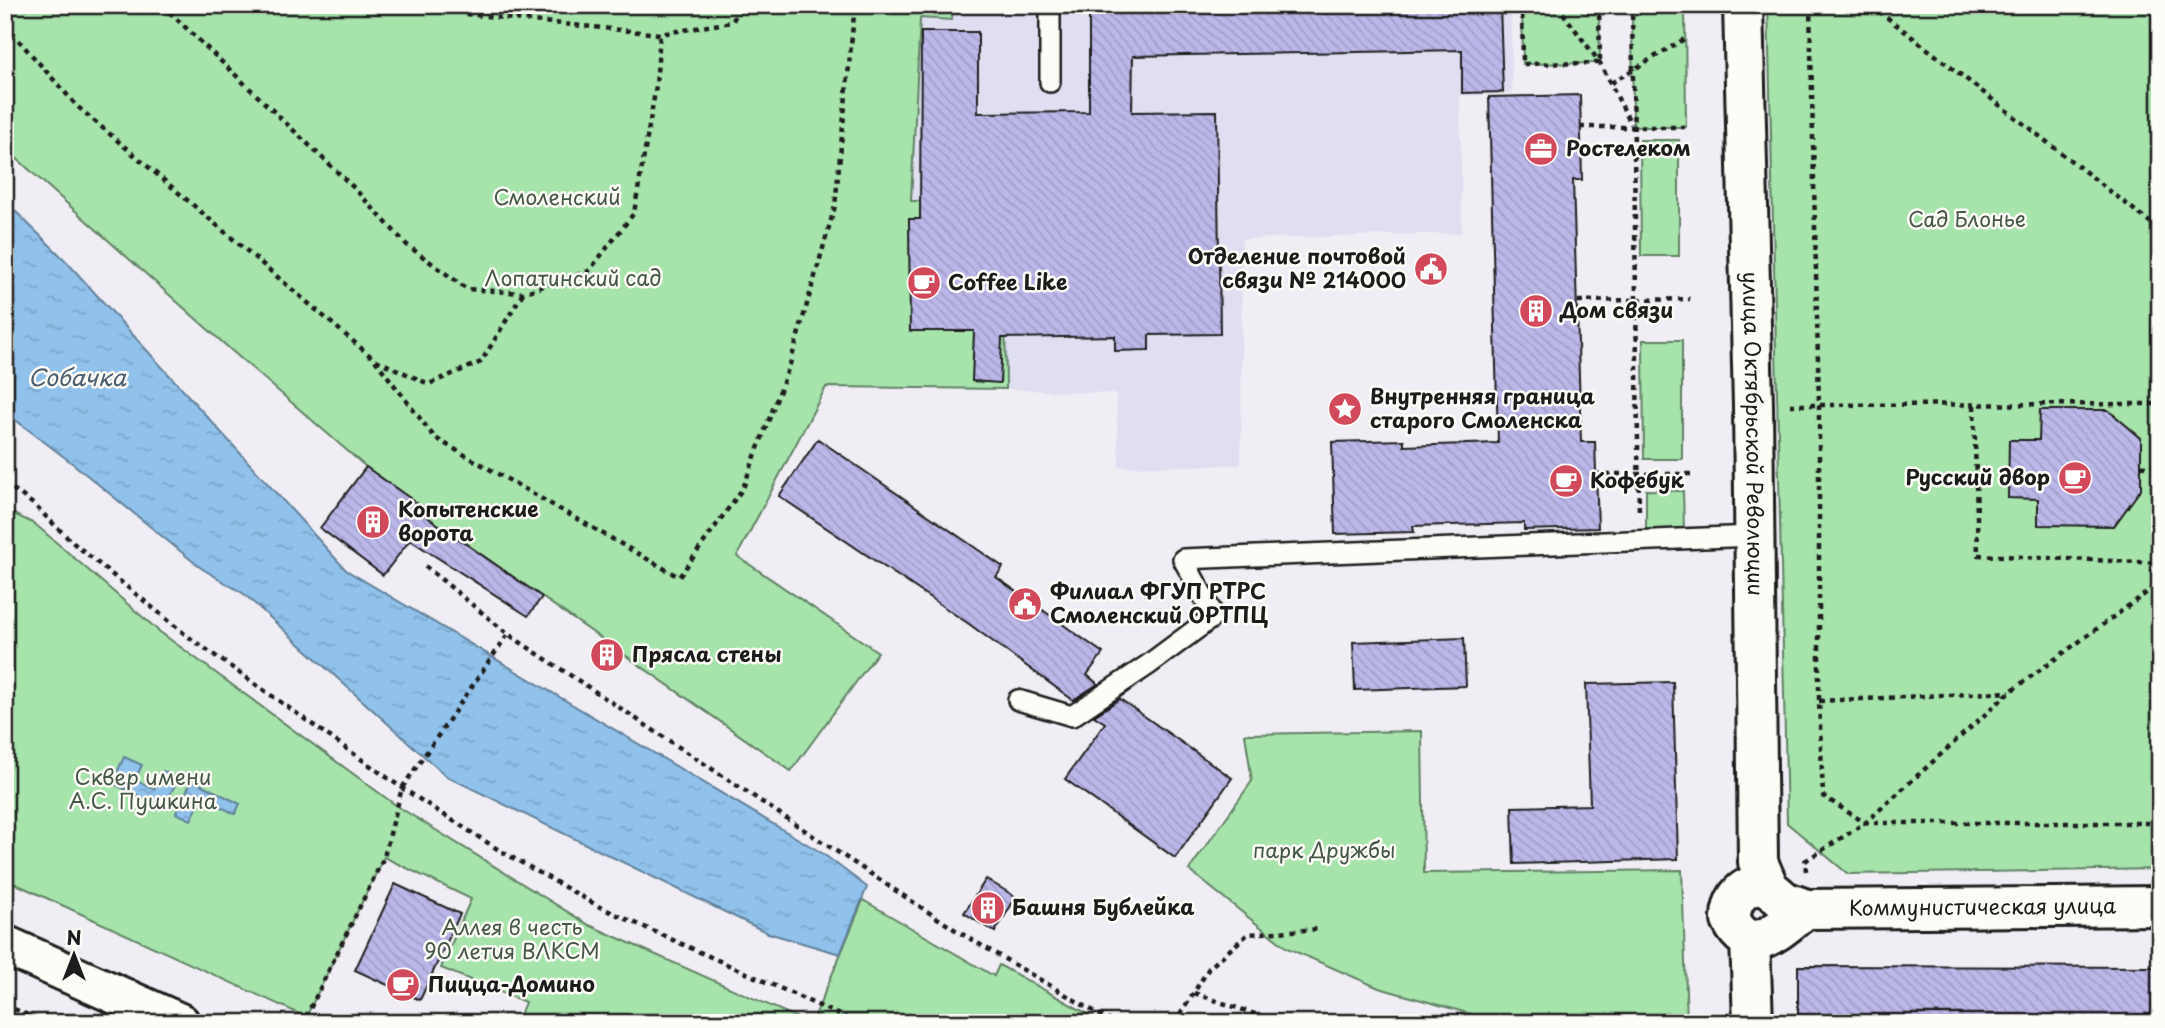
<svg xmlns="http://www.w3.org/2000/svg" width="2165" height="1028" font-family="'Playpen Sans',sans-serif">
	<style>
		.built { fill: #e0def1 }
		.green { fill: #a6e4ac; stroke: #618064; stroke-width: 2 }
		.water { fill: url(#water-ripples); stroke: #628099; stroke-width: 2 }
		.building { fill: url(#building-back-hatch); stroke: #1c1c1c; stroke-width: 2 }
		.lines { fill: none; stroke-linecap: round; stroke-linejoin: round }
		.lane-casing { stroke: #1c1c1c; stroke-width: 24 }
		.street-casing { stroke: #1c1c1c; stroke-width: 44 }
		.secondary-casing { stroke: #1c1c1c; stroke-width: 44 }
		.path { stroke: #1c1c1c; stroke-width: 4.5; stroke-dasharray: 5 5; stroke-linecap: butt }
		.lane { stroke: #fdfcf7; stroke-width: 19 }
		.street { stroke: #fdfcf7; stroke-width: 38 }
		.secondary { stroke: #fdfcf7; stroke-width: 38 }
		.labels { text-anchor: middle; stroke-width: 5; stroke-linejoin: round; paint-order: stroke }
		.poi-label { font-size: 21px; font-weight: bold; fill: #1c1c1c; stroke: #fdfcf7; text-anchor: start }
		.park-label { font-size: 21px; fill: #455847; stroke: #fdfcf7 }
		.street-label { font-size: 21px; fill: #1c1c1c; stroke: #fdfcf7 }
		.water-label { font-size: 23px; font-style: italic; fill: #4a5e6f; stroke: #fdfcf7 }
	</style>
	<defs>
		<pattern id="water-ripples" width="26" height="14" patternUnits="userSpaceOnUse" patternTransform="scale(1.75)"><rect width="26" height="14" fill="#90c2ec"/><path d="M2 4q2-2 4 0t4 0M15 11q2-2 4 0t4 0" fill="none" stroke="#7ca6ca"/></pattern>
		<pattern id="building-back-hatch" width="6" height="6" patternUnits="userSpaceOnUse" patternTransform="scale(1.75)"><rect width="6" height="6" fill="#bbb7e9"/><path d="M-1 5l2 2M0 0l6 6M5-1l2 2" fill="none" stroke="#a09dc7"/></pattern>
	</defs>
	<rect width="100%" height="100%" fill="#f0eef4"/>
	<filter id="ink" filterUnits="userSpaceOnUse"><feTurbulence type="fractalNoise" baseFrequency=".0143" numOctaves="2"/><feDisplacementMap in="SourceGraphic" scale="14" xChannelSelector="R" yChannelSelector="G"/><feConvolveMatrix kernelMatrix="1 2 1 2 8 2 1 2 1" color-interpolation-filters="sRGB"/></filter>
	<g filter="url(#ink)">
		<path class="built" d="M 952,5 L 1511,5 L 1512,93 L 1460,96 L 1462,233 L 1242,239 L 1241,465 L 1119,467 L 1116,394 L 1006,389 L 1004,200 L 911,202 L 920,18 L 952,19 Z"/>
		<path class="green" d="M 5,5 L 952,5 L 952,20 L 920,18 L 911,201 L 1004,200 L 1006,389 L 826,387 L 737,556 L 878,652 L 791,771 L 426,516 L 428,511 L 366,467 L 231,350 L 5,148 Z
			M 1522,5 L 1599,5 L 1600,63 L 1523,64 Z
			M 1632,5 L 1685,5 L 1686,127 L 1633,127 Z
			M 1768,5 L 2160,5 L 2160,869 L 1848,874 L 1787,823 Z
			M 1640,140 L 1679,140 L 1679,256 L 1641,256 Z
			M 1643,340 L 1682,340 L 1682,459 L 1644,459 Z
			M 1646,490 L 1683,491 L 1684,529 L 1646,529 Z
			M 5,510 L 35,524 L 160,632 L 397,806 L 589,925 L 809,1023 L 517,1023 L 525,1002 L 441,968 L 471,899 L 384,857 L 306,1017 L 5,879 Z
			M 1422,731 L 1424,873 L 1682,870 L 1687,1023 L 1503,1023 L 1379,988 L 1287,948 L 1189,870 L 1252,781 L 1245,734 Z
			M 863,900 L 994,976 L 999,965 L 1104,1023 L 812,1023 Z"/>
		<path class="water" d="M 5,201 L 65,260 L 346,570 L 822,853 L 867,887 L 840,954 L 768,933 L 446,776 L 244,594 L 201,568 L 72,463 L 5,412 Z
			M 124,757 L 142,765 L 135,780 L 154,789 L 163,771 L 178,778 L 164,808 L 112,783 Z
			M 192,780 L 240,804 L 235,814 L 211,802 L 199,804 L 191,820 L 176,813 Z"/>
		<path class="building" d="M 1089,5 L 1500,5 L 1503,92 L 1462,93 L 1462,50 L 1133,56 L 1132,112 L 1217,111 L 1220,334 L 1149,335 L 1149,350 L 1115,351 L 1115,336 L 1002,338 L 1000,383 L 972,381 L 974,331 L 910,331 L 909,219 L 920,219 L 921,32 L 978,32 L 978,113 L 1089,112 Z
			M 1580,95 L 1582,180 L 1573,180 L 1581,442 L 1595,442 L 1598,528 L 1524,530 L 1524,523 L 1413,526 L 1414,532 L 1335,534 L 1332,442 L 1404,440 L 1404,446 L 1498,443 L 1489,97 Z
			M 2040,410 L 2108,410 L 2141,438 L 2141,489 L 2114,526 L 2038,525 L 2038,499 L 2008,498 L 2009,440 L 2039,440 Z
			M 818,439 L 1003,567 L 996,577 L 1103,653 L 1087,675 L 1098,684 L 1073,700 L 969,624 L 779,496 Z
			M 366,467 L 428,511 L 426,516 L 542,597 L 528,616 L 410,540 L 383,575 L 320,528 Z
			M 1464,638 L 1466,686 L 1355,690 L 1353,642 Z
			M 1673,682 L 1678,859 L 1514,864 L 1512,807 L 1590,805 L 1586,684 Z
			M 1120,699 L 1232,778 L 1175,858 L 1065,779 L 1105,723 L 1094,716 Z
			M 986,879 L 1016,897 L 995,932 L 964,913 Z
			M 395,884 L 460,914 L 420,1000 L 355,970 Z
			M 1798,966 L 2160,967 L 2160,1023 L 1798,1023 Z"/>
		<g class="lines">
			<g class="lane-casing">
				<path id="lane" d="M 1050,5 L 1050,82
					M 1018,700 L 1072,716 L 1148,665 L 1214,616 L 1183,559 L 1754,536"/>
			</g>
			<g class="street-casing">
				<g id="street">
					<path id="s1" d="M 1743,5 L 1753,406 L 1758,862 L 1769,888"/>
					<path id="s2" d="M 1806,909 C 1782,925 1752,963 1731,920 C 1730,900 1745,880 1766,887 C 1774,890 1778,897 1785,901 C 1791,904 1799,906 1806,909 L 2160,906"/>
					<path d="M 1750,939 L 1753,1023"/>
				</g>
			</g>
			<g class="secondary-casing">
				<path id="secondary" d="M 5,945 L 180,1023"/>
			</g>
			<path class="path" d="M 162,5 L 353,187 L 407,245 L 467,289 L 523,293 L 589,271 L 634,213 L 656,86 L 660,34
				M 448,5 L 465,14 L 660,34 L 732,22 L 742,5
				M 1522,5 L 1523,64 L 1600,63
				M 1557,5 L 1600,63 L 1631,124
				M 1599,5 L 1600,63
				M 1632,5 L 1639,515
				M 1810,5 L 1819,405 L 1819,701 L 1823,796 L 1865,823 L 2160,823
				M 1871,5 L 2160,230
				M 1632,10 L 1685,10
				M 5,25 L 78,107 L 375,360 L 435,438 L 679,577 L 743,488 L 790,364 L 835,206 L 855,5
				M 1611,83 L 1686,38
				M 1580,127 L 1686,127
				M 1578,301 L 1690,299
				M 376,360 L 429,384 L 481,362 L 523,293
				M 1790,405 L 2160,404
				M 1974,405 L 1978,555 L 2160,563
				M 2141,466 L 2160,465
				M 1596,474 L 1694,474
				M 5,483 L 33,504 L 71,541 L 186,635 L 402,788 L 499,850 L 600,907 L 857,1023
				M 425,566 L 508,634 L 957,931 L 1114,1023
				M 1819,701 L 2010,692
				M 1806,871 L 1805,861 L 1865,823 L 2011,691 L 2160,583
				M 1194,993 L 1281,1023
				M 5,1005 L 46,1023
				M 306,1017 L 384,857 L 402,788 L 508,634
				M 1175,1023 L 1209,968 L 1248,934 L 1320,929"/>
			<use href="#lane" class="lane"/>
			<use href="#street" class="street"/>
			<use href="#secondary" class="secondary"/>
		</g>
	</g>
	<defs>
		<g id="office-disc" transform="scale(1.75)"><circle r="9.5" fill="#d1495b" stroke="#fdfcf7"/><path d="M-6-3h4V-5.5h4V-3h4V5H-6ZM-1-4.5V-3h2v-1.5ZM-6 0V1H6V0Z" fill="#fff"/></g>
		<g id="civic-disc" transform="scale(1.75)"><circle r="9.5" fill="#d1495b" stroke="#fdfcf7"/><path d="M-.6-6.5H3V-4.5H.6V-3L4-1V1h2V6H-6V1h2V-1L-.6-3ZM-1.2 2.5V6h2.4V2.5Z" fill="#fff"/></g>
		<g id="cafe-disc" transform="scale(1.75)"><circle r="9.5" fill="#d1495b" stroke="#fdfcf7"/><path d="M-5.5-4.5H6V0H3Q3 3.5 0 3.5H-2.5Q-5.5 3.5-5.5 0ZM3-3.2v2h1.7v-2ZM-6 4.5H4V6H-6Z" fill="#fff"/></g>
		<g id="building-disc" transform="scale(1.75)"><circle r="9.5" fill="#d1495b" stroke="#fdfcf7"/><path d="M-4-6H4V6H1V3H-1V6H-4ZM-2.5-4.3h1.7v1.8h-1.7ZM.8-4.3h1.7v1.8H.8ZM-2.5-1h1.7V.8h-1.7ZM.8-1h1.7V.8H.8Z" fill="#fff"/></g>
		<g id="sight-disc" transform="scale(1.75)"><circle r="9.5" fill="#d1495b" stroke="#fdfcf7"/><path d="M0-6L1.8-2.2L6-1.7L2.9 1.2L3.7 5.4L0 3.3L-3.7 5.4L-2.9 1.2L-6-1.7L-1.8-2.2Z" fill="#fff"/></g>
	</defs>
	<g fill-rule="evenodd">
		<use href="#office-disc" x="1541" y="149"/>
		<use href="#civic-disc" x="1431" y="269"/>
		<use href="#cafe-disc" x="924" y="283"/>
		<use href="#building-disc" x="1536" y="311"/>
		<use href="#sight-disc" x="1345" y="409"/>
		<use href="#cafe-disc" x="2075" y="478"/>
		<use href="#cafe-disc" x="1566" y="481"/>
		<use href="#building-disc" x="373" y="522"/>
		<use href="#civic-disc" x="1025" y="604"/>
		<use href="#building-disc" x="607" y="655"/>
		<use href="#building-disc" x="988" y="908"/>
		<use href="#cafe-disc" x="403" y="985"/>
	</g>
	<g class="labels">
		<g class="poi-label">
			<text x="1566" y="156">Ростелеком</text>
			<text x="1406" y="264" text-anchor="end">Отделение почтовой<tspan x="1406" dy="24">связи № 214000</tspan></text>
			<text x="948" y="290">Coffee Like</text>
			<text x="1560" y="318">Дом связи</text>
			<text x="1370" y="404">Внутренняя граница<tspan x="1370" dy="24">старого Смоленска</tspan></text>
			<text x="2050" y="485" text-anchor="end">Русский двор</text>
			<text x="1590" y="488">Кофебук</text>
			<text x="398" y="517">Копытенские<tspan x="398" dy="24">ворота</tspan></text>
			<text x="1050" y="599">Филиал ФГУП РТРС<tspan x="1050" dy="24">Смоленский ОРТПЦ</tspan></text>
			<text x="632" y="662">Прясла стены</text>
			<text x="1012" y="915">Башня Бублейка</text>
			<text x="428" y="992">Пицца-Домино</text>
		</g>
		<g class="park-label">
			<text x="557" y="205">Смоленский</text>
			<text x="1967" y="227">Сад Блонье</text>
			<text x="573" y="286">Лопатинский сад</text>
			<text x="143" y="785">Cквер имени<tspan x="143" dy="24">А.С. Пушкина</tspan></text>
			<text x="1324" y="858">парк Дружбы</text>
			<text x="512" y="935">Аллея в честь<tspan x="512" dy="24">90 летия ВЛКСМ</tspan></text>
		</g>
		<g class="street-label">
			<text dy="7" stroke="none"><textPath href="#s1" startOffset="429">улица Октябрьской Революции</textPath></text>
			<text dy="7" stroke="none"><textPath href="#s2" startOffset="373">Коммунистическая улица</textPath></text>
		</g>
		<g class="water-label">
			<text x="77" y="386">Собачка</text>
		</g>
	</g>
	<rect width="2165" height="1028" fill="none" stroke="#fdfcf7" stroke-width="28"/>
	<rect x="14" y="14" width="2137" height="1000" fill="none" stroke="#1c1c1c" stroke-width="2.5" filter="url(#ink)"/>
	<g transform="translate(74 955)" stroke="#fdfcf7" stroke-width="5" paint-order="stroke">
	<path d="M0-5L12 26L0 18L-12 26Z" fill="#1c1c1c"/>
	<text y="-10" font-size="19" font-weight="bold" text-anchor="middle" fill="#1c1c1c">N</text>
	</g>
</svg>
